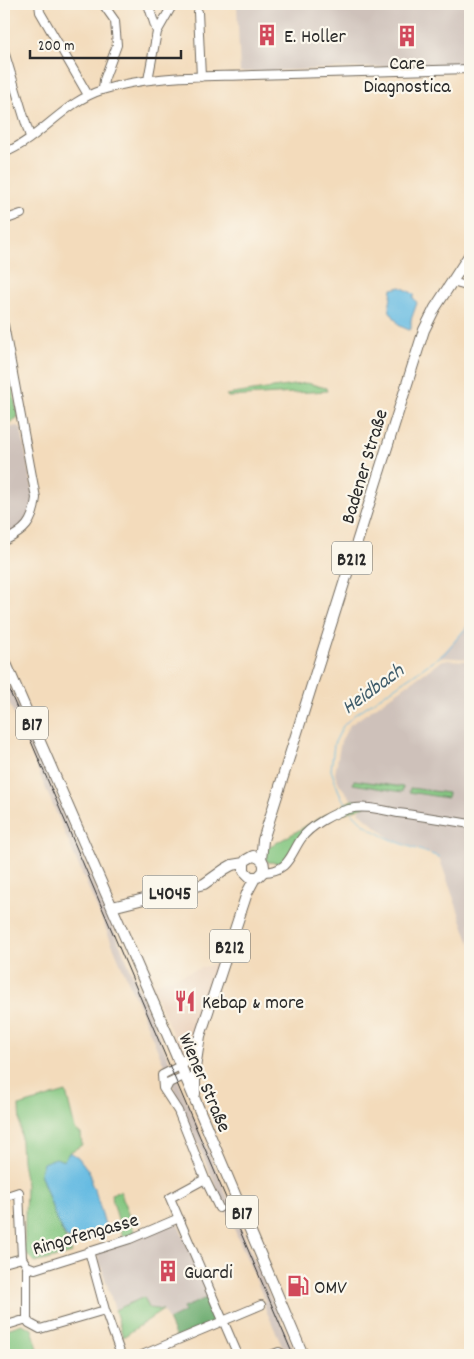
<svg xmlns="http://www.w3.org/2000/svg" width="474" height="1359" font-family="Dekko,sans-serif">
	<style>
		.built { fill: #e9ceb7 }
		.industrial { fill: #cec1ba }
		.green { fill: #83c680; stroke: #577856 }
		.forest { fill: #6aab6e; stroke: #4a6b4c }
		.water { fill: #66bbe2; stroke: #487386 }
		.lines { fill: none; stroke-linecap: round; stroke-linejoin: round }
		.stream { stroke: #66bbe2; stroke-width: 1 }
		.minor-casing { stroke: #71695d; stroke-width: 10 }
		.major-casing { stroke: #71695d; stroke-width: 12 }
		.minor { stroke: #fff; stroke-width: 8 }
		.major { stroke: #fff; stroke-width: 10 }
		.tram { stroke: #2b2b2b; stroke-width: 1 }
		.labels { text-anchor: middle; stroke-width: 4.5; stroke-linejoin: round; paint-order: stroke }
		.shield { fill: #fbf7ec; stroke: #696865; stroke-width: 1 }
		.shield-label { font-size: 19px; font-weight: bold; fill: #2b2b2b }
		.poi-label { font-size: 20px; fill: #2b2b2b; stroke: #fbf7ec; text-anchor: start }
		.street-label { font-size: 20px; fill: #2b2b2b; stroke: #fbf7ec }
		.water-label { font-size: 21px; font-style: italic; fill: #405d6b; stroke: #fbf7ec }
	</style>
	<rect width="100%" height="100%" fill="#fbf7ec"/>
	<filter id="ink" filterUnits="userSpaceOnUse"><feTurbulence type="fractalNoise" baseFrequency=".02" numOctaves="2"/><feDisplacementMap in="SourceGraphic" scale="10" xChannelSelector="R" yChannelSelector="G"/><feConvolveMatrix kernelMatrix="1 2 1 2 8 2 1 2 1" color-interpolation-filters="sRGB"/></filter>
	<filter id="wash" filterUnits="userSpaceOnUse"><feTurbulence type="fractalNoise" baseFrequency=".0096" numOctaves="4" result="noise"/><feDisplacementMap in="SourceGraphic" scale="20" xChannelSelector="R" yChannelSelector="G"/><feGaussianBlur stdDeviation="1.12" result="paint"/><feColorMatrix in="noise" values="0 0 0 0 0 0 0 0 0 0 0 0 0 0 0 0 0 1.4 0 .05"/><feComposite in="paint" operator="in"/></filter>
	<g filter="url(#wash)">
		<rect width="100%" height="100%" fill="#f3dbbb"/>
		<path class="built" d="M 219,962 L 212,991 L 195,1036 L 183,1057 L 151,985 Z"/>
		<path class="industrial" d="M 237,4 L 470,4 L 470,64 L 240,72 Z
			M 18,426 L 21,428 L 34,497 L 32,510 L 19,530 L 4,538 L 4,428 Z
			M 470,624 L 470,659 L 439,657 Z
			M 443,660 L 470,661 L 470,944 L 439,857 L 391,839 L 359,812 L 365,802 L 352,800 L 340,785 L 335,774 L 341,741 L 350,725 Z
			M 4,673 L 269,1294 L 296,1355 L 288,1355 L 284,1345 L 282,1346 L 263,1303 L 265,1301 L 4,691 Z
			M 175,1217 L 209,1297 L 183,1308 L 184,1312 L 168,1320 L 163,1310 L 149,1308 L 144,1297 L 115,1310 L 95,1247 L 135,1234 Z"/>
		<path class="green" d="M 307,383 L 326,388 L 327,391 L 228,397 L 226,395 Z
			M 12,386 L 18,417 L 12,422 L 4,423 L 4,399 Z
			M 354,780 L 403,787 L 402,792 L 353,784 Z
			M 410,788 L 448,793 L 447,798 L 409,792 Z
			M 352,800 L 366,802 L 365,806 L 316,823 L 285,860 L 279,863 L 268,862 L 265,857 L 264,850 Z
			M 66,1092 L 75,1129 L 81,1134 L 82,1145 L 70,1152 L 63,1161 L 61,1160 L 40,1173 L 56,1218 L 72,1253 L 35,1263 L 24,1252 L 26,1185 L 22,1161 L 19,1106 Z
			M 120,1191 L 135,1234 L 123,1238 L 111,1194 Z
			M 144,1297 L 149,1308 L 163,1310 L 123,1337 L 115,1310 Z
			M 22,1324 L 32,1329 L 40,1355 L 4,1355 L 4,1330 Z"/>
		<path class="forest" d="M 209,1297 L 219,1320 L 176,1338 L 168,1320 L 184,1312 L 183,1308 Z"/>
		<path class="water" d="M 401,287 L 412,293 L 415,296 L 413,297 L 417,303 L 411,320 L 411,329 L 409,330 L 400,326 L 389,310 L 392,289 Z
			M 70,1152 L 78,1157 L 88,1170 L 91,1176 L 91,1183 L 95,1190 L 106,1228 L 105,1233 L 75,1242 L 66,1237 L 56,1218 L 40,1173 L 43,1163 L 56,1158 L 63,1161 Z"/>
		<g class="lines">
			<path class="stream" d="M 349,806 L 341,797 L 331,770 L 334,744 L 343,726 L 354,715 L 445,653 L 470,623
				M 352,812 C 372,837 410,846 439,857"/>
		</g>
	</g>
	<g filter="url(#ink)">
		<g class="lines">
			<g class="minor-casing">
				<path id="minor" d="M 39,4 L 40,12 L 88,95
					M 103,4 L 115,21 L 117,45 L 104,80 L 103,89
					M 148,4 L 157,32
					M 198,12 L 201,77
					M 4,51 L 30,137
					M 148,80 L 157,32 L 173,4
					M 4,153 C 41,138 64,102 102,90 C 150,75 203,77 253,75 C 326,73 398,71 470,69
					M 4,220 L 21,214
					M 452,282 L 470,287
					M 4,325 L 36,498 C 33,523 25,531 4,541
					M 263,872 C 289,871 289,857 301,839 C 310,826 333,813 349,809 C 365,805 382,810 398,813 C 422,816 446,820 470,824
					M 180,1066 L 162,1075 L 163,1088 L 178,1111 L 205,1179 L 219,1208
					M 165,1091 L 169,1083 L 184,1076
					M 205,1179 L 170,1198 L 238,1355
					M 4,1197 L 19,1192 L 22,1258
					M 89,1251 L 105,1310 L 121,1355
					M 4,1263 L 22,1258 L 27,1266 L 35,1269 L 130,1239 L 179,1218
					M 27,1319 L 27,1266
					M 4,1326 L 27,1319 L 29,1323 L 40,1329 L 105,1310
					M 142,1355 L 261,1305
					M 271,1355 L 279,1352 L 285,1355"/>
			</g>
			<g class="major-casing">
				<path id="major" d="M 4,659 L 171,1043 L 303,1355
					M 261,860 L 263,840 L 424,330 L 435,308 L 470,254
					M 112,907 L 204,884 L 225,869 L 232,865 L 244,863 L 246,860 L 253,856 C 262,858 266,863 263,872 L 258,877 L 250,877 L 244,871 L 244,863
					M 180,1066 L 186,1060 L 197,1041
					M 195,1094 L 195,1068 L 200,1036 L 247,893 L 255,878"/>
			</g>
			<use href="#minor" class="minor"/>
			<use href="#major" class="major"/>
			<path class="tram" d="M 4,678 L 293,1355"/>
		</g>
	</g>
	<defs>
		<g id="building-bare" transform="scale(1.725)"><path d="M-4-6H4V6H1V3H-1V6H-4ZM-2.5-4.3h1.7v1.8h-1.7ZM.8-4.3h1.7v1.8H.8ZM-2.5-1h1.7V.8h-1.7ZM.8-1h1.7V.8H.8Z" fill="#d1495b" stroke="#fbf7ec" stroke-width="2.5" paint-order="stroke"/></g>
		<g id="restaurant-bare" transform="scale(1.725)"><path d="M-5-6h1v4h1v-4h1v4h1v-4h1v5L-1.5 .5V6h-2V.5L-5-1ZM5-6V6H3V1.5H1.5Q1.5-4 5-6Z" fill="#d1495b" stroke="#fbf7ec" stroke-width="2.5" paint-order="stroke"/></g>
		<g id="fuel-bare" transform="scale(1.725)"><path d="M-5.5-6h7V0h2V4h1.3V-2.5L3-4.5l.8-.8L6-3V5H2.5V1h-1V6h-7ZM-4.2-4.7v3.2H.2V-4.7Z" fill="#d1495b" stroke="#fbf7ec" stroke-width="2.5" paint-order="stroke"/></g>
	</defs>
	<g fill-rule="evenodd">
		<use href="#building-bare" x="267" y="35"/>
		<use href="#building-bare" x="407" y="36"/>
		<use href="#restaurant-bare" x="185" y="1001"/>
		<use href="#building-bare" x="168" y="1271"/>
		<use href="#fuel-bare" x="298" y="1286"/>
	</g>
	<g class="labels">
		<g class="shield">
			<rect x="332" y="541.5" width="40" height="33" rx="4"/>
			<rect x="16" y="706.5" width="32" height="33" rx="4"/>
			<rect x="142.5" y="875.5" width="55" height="33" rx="4"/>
			<rect x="210" y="929.5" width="40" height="33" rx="4"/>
			<rect x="226" y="1195.5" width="32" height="33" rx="4"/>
		</g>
		<g class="shield-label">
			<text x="352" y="565">B212</text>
			<text x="32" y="730">B17</text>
			<text x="170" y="899">L4045</text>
			<text x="230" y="953">B212</text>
			<text x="242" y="1219">B17</text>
		</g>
		<g class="poi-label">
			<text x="284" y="42">E. Holler</text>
			<text x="407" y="69" text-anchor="middle">Care<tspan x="407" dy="23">Diagnostica</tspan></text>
			<text x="202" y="1008">Kebap &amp; more</text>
			<text x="184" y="1278">Guardi</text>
			<text x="314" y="1293">OMV</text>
		</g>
		<g class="street-label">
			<text transform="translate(363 466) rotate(-73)" y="7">Badener Straße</text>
			<text transform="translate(206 1082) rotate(67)" y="7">Wiener Straße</text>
			<text transform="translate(85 1233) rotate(-16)" y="7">Ringofengasse</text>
		</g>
		<g class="water-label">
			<text transform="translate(372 688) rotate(-36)" y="7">Heidbach</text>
		</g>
	</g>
	<rect width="474" height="1359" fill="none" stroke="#fbf7ec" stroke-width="20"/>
	<path d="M30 50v8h151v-8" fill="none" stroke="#2b2b2b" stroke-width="2.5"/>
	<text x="38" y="50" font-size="15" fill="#2b2b2b" stroke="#fbf7ec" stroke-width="4" paint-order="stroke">200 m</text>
</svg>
